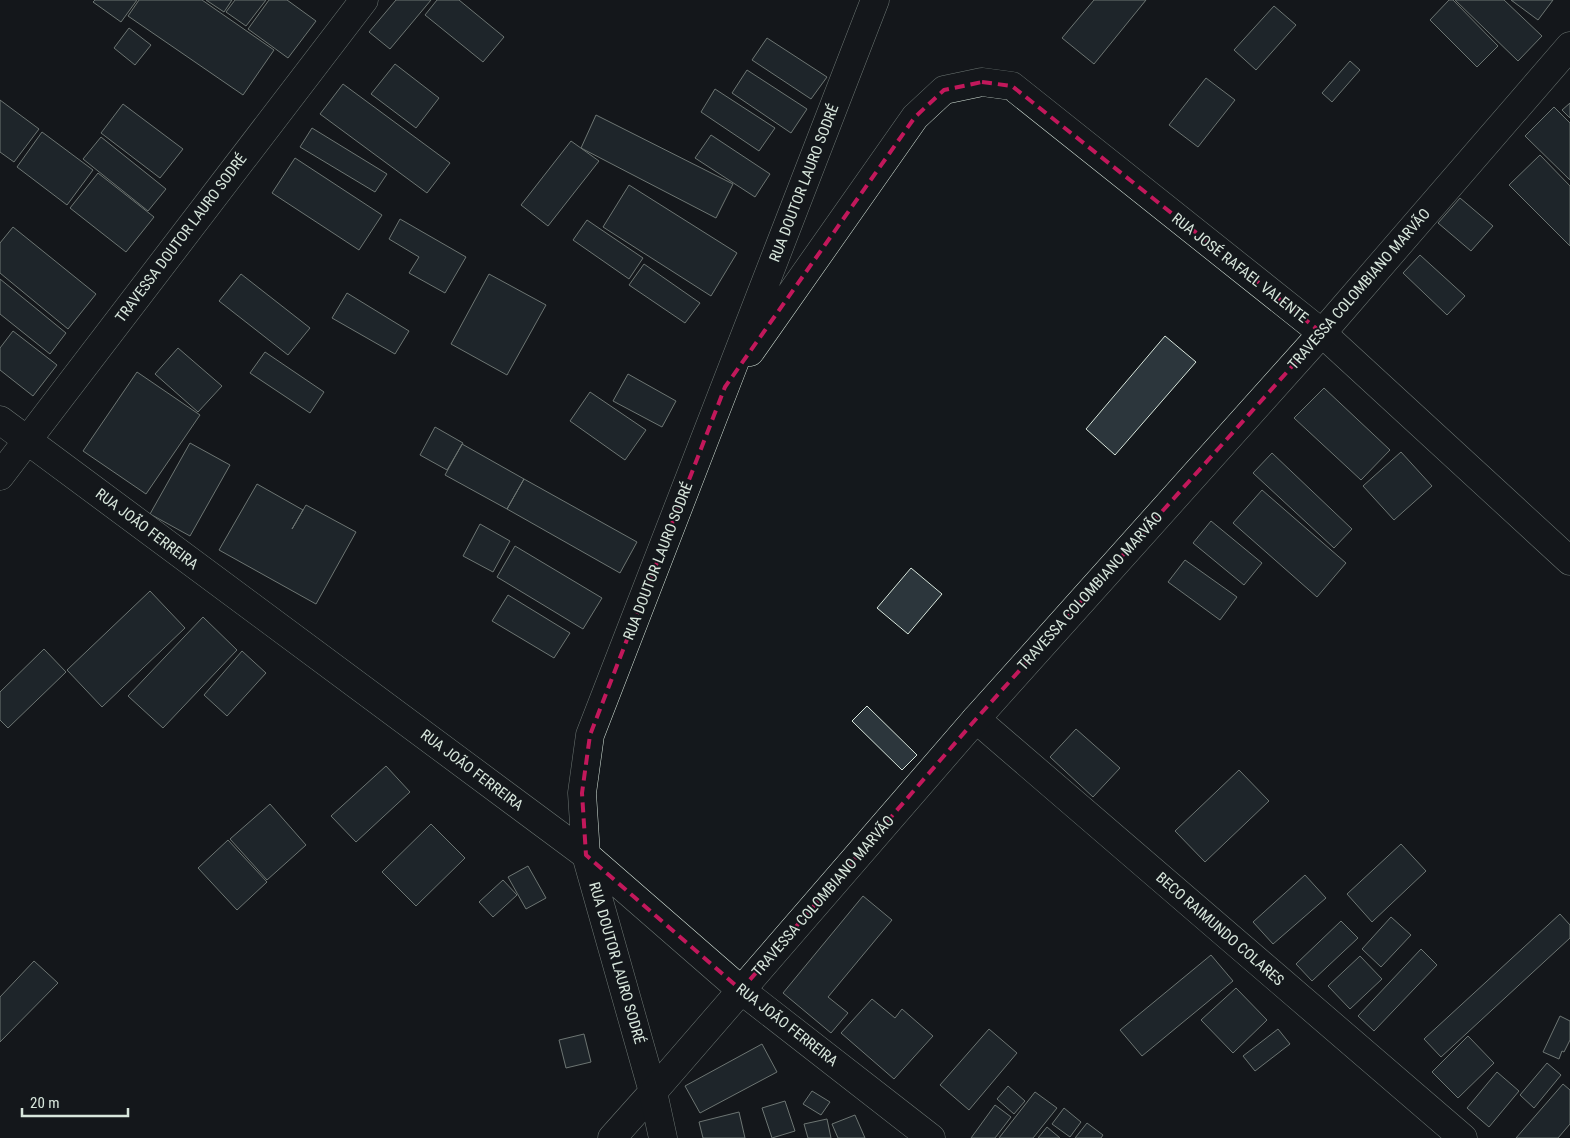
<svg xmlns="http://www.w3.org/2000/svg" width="1570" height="1138" font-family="'Roboto Condensed',sans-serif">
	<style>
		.building { fill: #2c363c; stroke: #d8e6dc }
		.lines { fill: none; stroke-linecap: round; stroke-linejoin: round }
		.minor-casing { stroke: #d8e6dc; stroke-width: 29 }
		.major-casing { stroke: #d8e6dc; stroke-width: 29 }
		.minor { stroke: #14181c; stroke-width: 28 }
		.major { stroke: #14181c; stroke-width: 28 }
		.marked { fill: none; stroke: #c2185b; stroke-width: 4; stroke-dasharray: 10 6; stroke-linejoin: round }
		.labels { text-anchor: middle; stroke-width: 4; stroke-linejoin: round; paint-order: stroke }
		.street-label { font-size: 15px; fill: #d8e6dc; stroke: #14181c }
	</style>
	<rect width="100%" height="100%" fill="#14181c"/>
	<path class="building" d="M 95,0 L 137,0 L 121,22 L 93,2 Z
		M 139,0 L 202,0 L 274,50 L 243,95 L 128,16 Z
		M 206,0 L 232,0 L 224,12 Z
		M 235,0 L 266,0 L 246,26 L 226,12 Z
		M 269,0 L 287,0 L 316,21 L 288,58 L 248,29 Z
		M 396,0 L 431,0 L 390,49 L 369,32 Z
		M 437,0 L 459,0 L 504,37 L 483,62 L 425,15 Z
		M 1094,0 L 1146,0 L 1094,64 L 1062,38 Z
		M 1449,0 L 1453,0 L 1498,46 L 1477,67 L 1430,20 Z
		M 1455,0 L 1504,0 L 1542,36 L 1518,61 Z
		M 1511,0 L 1553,0 L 1538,20 Z
		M 1274,6 L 1296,25 L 1256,70 L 1234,50 Z
		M 129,28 L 151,45 L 135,65 L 114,48 Z
		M 767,38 L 827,77 L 811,99 L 752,60 Z
		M 1350,61 L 1360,70 L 1332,102 L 1322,93 Z
		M 395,64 L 439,98 L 416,128 L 371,94 Z
		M 747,70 L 807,109 L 791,133 L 732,93 Z
		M 1206,78 L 1235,100 L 1198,147 L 1169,125 Z
		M 343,84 L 450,163 L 427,193 L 320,114 Z
		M 715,89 L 775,128 L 759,151 L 701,112 Z
		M 0,100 L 39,129 L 14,162 L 0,152 Z
		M 1570,103 L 1570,118 L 1562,110 Z
		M 123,104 L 183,149 L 160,178 L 101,133 Z
		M 1554,107 L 1570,123 L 1570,180 L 1525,136 Z
		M 596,115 L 733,184 L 716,218 L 581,148 Z
		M 312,128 L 387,174 L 375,192 L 300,147 Z
		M 42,132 L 93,170 L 67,205 L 17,167 Z
		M 711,135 L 770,174 L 755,197 L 695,158 Z
		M 101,137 L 166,189 L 148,211 L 83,159 Z
		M 571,141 L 599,161 L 548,226 L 521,205 Z
		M 1540,155 L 1570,186 L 1570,246 L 1509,185 Z
		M 295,158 L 382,215 L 359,250 L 272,193 Z
		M 98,173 L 154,217 L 126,252 L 70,208 Z
		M 629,185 L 737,253 L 711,296 L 603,227 Z
		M 1460,198 L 1493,226 L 1471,251 L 1438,223 Z
		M 400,219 L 466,257 L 445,293 L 409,273 L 419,257 L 389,239 Z
		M 587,220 L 643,258 L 629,279 L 573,240 Z
		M 13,227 L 96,294 L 68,329 L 0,273 L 0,243 Z
		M 1420,255 L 1465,296 L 1447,315 L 1403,273 Z
		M 644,264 L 700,303 L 685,323 L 629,285 Z
		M 241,274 L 310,328 L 288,355 L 219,301 Z
		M 489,274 L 546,305 L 507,375 L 451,344 Z
		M 0,279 L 66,333 L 50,354 L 0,314 Z
		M 347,293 L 409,331 L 395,354 L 332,318 Z
		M 13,331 L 57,365 L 33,396 L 0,370 L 0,348 Z
		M 1165,336 L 1196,362 L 1115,455 L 1086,429 Z
		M 178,348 L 222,386 L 198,412 L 155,374 Z
		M 265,352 L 324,392 L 310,413 L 250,373 Z
		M 137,372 L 200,415 L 146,494 L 83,451 Z
		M 628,374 L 676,401 L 662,427 L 613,401 Z
		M 1324,388 L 1390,450 L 1361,480 L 1294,418 Z
		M 590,392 L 646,430 L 625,460 L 570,421 Z
		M 435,427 L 463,443 L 447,470 L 420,455 Z
		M 190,443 L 230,465 L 190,536 L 150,514 Z
		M 462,444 L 524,479 L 507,509 L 445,475 Z
		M 1401,452 L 1432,486 L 1394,520 L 1363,486 Z
		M 1272,453 L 1352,529 L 1334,548 L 1253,473 Z
		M 524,479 L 637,542 L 620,573 L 507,509 Z
		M 257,484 L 303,510 L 292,529 L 306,505 L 356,532 L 316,604 L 219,550 Z
		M 1262,490 L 1346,563 L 1317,597 L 1233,523 Z
		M 1211,521 L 1262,563 L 1244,585 L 1193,543 Z
		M 480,524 L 510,541 L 493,572 L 463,556 Z
		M 515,546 L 602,598 L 583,629 L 497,577 Z
		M 1185,560 L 1237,597 L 1220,620 L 1168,582 Z
		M 911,568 L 942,594 L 908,634 L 877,608 Z
		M 150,591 L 185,628 L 102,707 L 67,670 Z
		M 508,595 L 570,633 L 554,658 L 492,621 Z
		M 203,617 L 237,650 L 163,728 L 128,696 Z
		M 44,649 L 66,672 L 8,728 L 0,720 L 0,692 Z
		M 242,651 L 266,673 L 227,716 L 204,695 Z
		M 867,706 L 917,755 L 902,770 L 852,721 Z
		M 1076,729 L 1120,768 L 1093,797 L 1050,757 Z
		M 386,766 L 410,792 L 356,842 L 331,816 Z
		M 1239,770 L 1269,801 L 1205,862 L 1175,831 Z
		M 270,804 L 306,845 L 267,880 L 230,839 Z
		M 431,824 L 465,858 L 416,906 L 382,872 Z
		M 228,840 L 267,882 L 237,910 L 198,868 Z
		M 1401,844 L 1426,871 L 1372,922 L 1347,894 Z
		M 528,866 L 546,898 L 526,909 L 508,877 Z
		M 1305,875 L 1326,898 L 1273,944 L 1253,922 Z
		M 503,880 L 517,895 L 493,917 L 479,902 Z
		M 863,896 L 892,920 L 828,997 L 848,1013 L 831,1033 L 783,993 Z
		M 1560,914 L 1570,925 L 1570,938 L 1441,1057 L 1424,1039 Z
		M 1391,917 L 1411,935 L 1381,967 L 1362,949 Z
		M 1341,921 L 1358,938 L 1312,981 L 1296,964 Z
		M 1421,949 L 1437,965 L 1374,1031 L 1358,1016 Z
		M 1211,955 L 1233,981 L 1142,1056 L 1120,1030 Z
		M 1360,956 L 1382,979 L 1350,1009 L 1328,986 Z
		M 34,961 L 58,983 L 0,1042 L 0,997 Z
		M 1236,988 L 1267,1020 L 1233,1053 L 1201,1020 Z
		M 872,999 L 895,1018 L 902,1009 L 933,1036 L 894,1079 L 841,1033 Z
		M 1560,1016 L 1570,1021 L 1570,1040 L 1564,1052 L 1562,1051 L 1559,1059 L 1543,1052 Z
		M 989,1029 L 1017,1053 L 969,1110 L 940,1085 Z
		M 1278,1029 L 1290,1044 L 1255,1071 L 1243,1056 Z
		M 584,1034 L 591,1062 L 566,1068 L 559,1040 Z
		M 1468,1036 L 1494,1063 L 1458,1098 L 1432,1072 Z
		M 762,1044 L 777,1072 L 700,1113 L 685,1086 Z
		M 1547,1063 L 1561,1075 L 1534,1108 L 1520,1095 Z
		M 1497,1072 L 1519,1091 L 1489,1127 L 1467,1108 Z
		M 1563,1084 L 1570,1090 L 1570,1124 L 1558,1138 L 1516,1138 Z
		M 1008,1086 L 1025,1101 L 1014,1114 L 997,1099 Z
		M 812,1091 L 830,1102 L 821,1115 L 803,1104 Z
		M 1035,1092 L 1057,1108 L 1033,1138 L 999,1138 Z
		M 785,1101 L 795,1131 L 772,1138 L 762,1108 Z
		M 995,1105 L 1011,1117 L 995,1138 L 971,1138 Z
		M 1064,1108 L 1081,1122 L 1070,1137 L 1052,1124 Z
		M 739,1112 L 745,1138 L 703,1138 L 699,1122 Z
		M 855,1115 L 865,1138 L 838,1138 L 832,1124 Z
		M 827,1119 L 831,1138 L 808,1138 L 804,1124 Z
		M 1087,1123 L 1103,1135 L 1101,1138 L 1075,1138 Z
		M 1047,1127 L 1060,1138 L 1038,1138 Z"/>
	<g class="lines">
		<g class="minor-casing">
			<path id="minor" d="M 750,352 L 915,117 L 944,90 L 982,82 L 1012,86 L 1322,333 L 1570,561
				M 0,420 L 586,855 L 741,990 L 931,1138
				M 0,476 L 364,0
				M 976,719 L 1463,1138
				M 612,1138 L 653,1092 L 586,855 L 582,793 L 590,735 L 875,0"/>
		</g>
		<g class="major-casing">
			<path id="major" d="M 663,1138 L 653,1092 L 976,719 L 1322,333 L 1570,46"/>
		</g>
		<use href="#minor" class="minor"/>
		<use href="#major" class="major"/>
	</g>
	<path d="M0 0H1570V1138H0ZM 982,82 L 1012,86 L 1322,333 L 976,719 L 741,990 L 586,855 L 582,793 L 590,735 L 725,387 L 915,117 L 944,90 Z" fill="#14181c" fill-opacity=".55" fill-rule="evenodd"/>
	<path class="marked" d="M 982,82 L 1012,86 L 1322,333 L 976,719 L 741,990 L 586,855 L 582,793 L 590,735 L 725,387 L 915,117 L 944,90 Z"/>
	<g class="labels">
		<g class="street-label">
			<text transform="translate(804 183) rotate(-69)" y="5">RUA DOUTOR LAURO SODRÉ</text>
			<text transform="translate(181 238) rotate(-53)" y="5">TRAVESSA DOUTOR LAURO SODRÉ</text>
			<text transform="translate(1240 268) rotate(38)" y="5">RUA JOSÉ RAFAEL VALENTE</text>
			<text transform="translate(1359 289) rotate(-49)" y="5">TRAVESSA COLOMBIANO MARVÃO</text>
			<text transform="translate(147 529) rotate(37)" y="5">RUA JOÃO FERREIRA</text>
			<text transform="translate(658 561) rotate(-69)" y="5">RUA DOUTOR LAURO SODRÉ</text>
			<text transform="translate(1090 591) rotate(-48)" y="5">TRAVESSA COLOMBIANO MARVÃO</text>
			<text transform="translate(472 770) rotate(37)" y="5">RUA JOÃO FERREIRA</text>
			<text transform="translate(823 896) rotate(-49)" y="5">TRAVESSA COLOMBIANO MARVÃO</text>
			<text transform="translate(1220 929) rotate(41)" y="5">BECO RAIMUNDO COLARES</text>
			<text transform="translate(617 963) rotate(74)" y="5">RUA DOUTOR LAURO SODRÉ</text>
			<text transform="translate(787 1025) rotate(38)" y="5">RUA JOÃO FERREIRA</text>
		</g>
	</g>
	<path d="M22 1108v8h106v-8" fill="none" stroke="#d8e6dc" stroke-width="2.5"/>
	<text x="30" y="1108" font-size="15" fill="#d8e6dc" stroke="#14181c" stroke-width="4" paint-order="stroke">20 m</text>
</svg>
